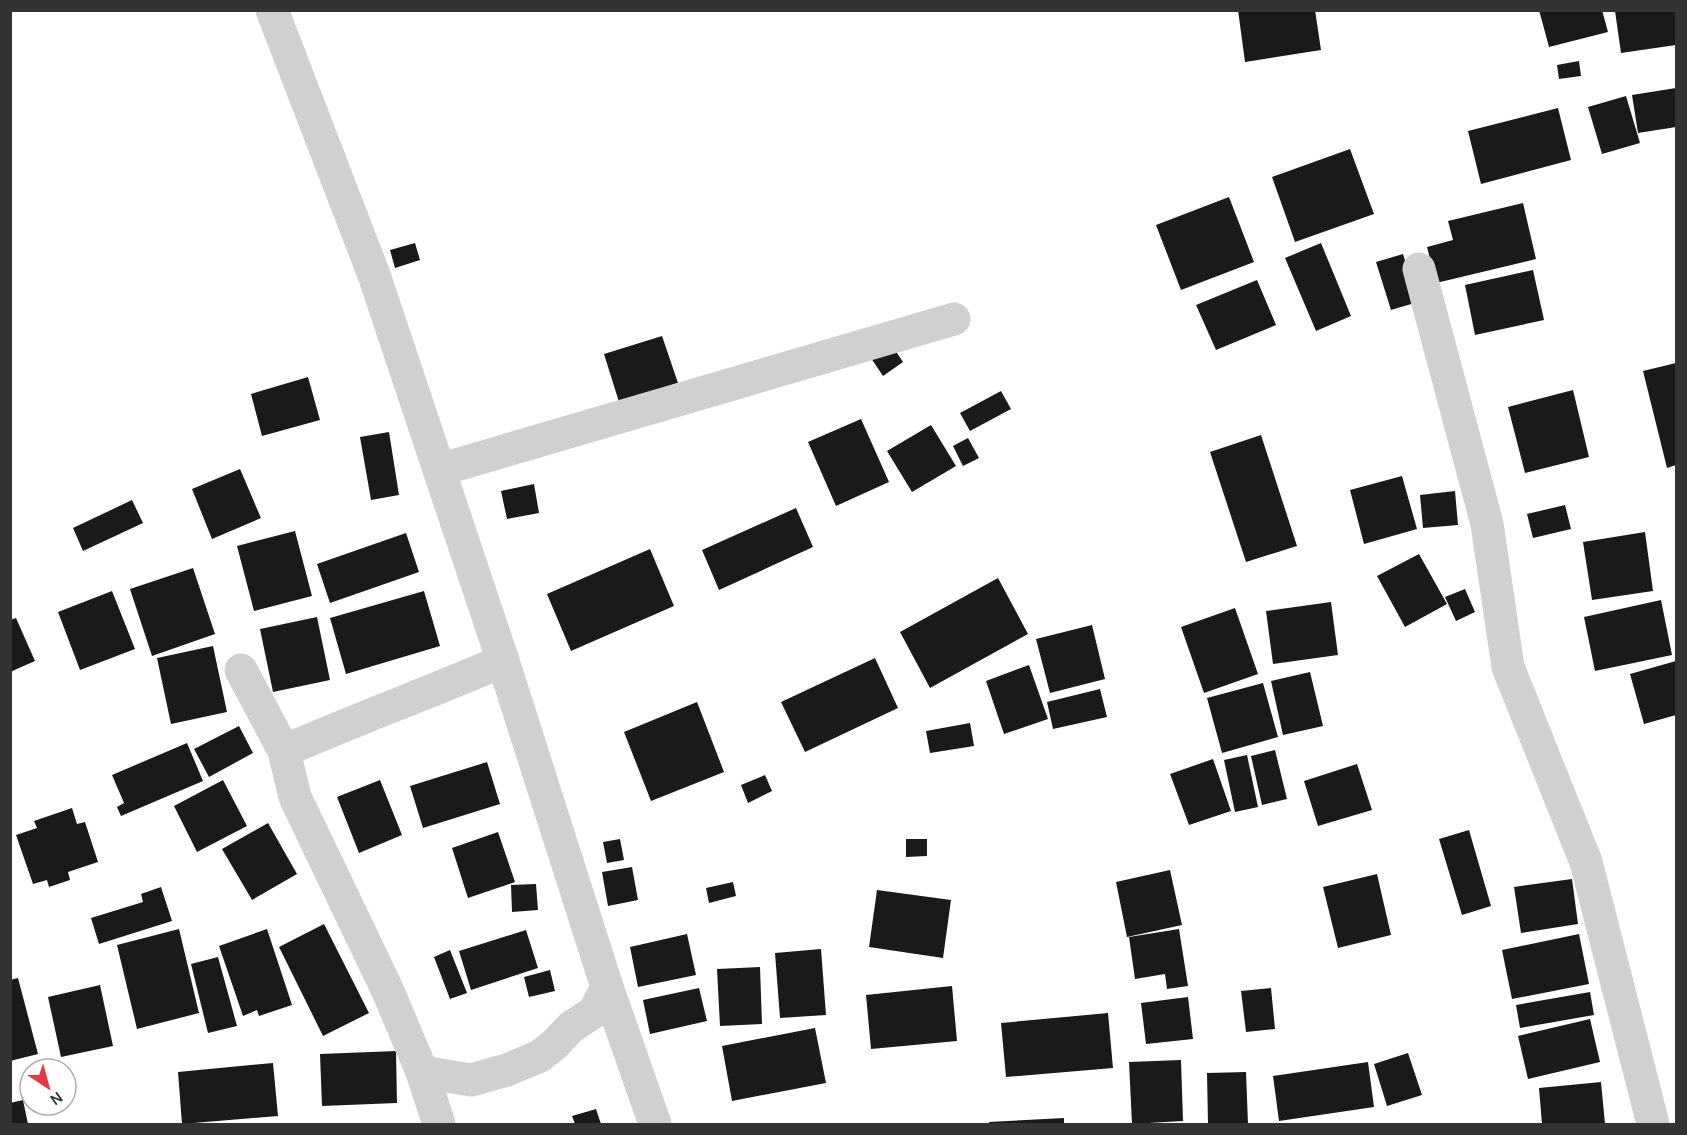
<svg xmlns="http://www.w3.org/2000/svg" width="1687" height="1135" font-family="Karla,sans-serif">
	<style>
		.building { fill: #1a1a1a }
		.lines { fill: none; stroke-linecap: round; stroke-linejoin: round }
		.minor { stroke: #d0d0d0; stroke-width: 33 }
		.tertiary { stroke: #d0d0d0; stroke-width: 33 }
	</style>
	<rect width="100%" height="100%" fill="#fff"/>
	<path class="building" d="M 1238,10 L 1315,10 L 1321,50 L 1245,62 Z
		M 1539,10 L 1602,10 L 1608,32 L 1549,47 Z
		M 1676,10 L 1676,45 L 1621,53 L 1615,11 Z
		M 1579,61 L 1581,76 L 1559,79 L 1557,65 Z
		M 1676,88 L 1676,127 L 1638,133 L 1632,95 Z
		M 1626,96 L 1640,143 L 1602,154 L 1588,107 Z
		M 1558,108 L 1571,160 L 1481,184 L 1468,131 Z
		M 1350,149 L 1374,214 L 1295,242 L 1272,177 Z
		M 1229,197 L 1254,262 L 1181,290 L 1156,225 Z
		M 1523,203 L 1536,259 L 1436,283 L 1427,247 L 1453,240 L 1448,221 Z
		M 415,243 L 420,260 L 395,268 L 390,250 Z
		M 1321,243 L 1351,316 L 1316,331 L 1285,258 Z
		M 1403,254 L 1418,302 L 1391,310 L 1376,262 Z
		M 1533,270 L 1544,320 L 1475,335 L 1465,285 Z
		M 1257,280 L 1276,325 L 1216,350 L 1196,305 Z
		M 662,336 L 678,383 L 619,402 L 604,354 Z
		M 891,344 L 903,362 L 883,376 L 871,358 Z
		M 1676,363 L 1676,465 L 1667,468 L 1643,371 Z
		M 308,377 L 320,420 L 262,436 L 251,394 Z
		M 1573,390 L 1589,457 L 1525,473 L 1508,407 Z
		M 1001,391 L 1011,409 L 970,431 L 960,413 Z
		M 861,419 L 889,482 L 836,506 L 808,442 Z
		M 931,425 L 956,466 L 912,492 L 887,451 Z
		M 389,432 L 399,495 L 371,500 L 360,437 Z
		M 1261,435 L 1297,546 L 1246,562 L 1210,452 Z
		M 968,438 L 979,458 L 963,466 L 953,446 Z
		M 240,469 L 261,518 L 212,539 L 192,489 Z
		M 1402,476 L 1417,529 L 1364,544 L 1350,490 Z
		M 534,484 L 539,513 L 507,519 L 501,491 Z
		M 1455,491 L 1458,525 L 1423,528 L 1420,495 Z
		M 132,500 L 143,523 L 83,551 L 73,528 Z
		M 1565,505 L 1571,529 L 1533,538 L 1527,514 Z
		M 796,508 L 813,547 L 719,590 L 702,550 Z
		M 295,531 L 312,596 L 254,611 L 237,546 Z
		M 1645,532 L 1653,591 L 1592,600 L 1583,542 Z
		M 406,533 L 419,572 L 330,603 L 317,564 Z
		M 650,549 L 674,606 L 571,651 L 547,594 Z
		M 1419,554 L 1447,604 L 1405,627 L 1377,576 Z
		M 193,568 L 215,634 L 152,656 L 130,589 Z
		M 998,578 L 1028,634 L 930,688 L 900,632 Z
		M 1465,589 L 1475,612 L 1456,621 L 1445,597 Z
		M 112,591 L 135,649 L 80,670 L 58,612 Z
		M 424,591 L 440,646 L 346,674 L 330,618 Z
		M 1661,600 L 1672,655 L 1595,671 L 1584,617 Z
		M 1331,602 L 1338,655 L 1273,664 L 1266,611 Z
		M 1235,608 L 1258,674 L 1204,693 L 1181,627 Z
		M 317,617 L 330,680 L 273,692 L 260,629 Z
		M 16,618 L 35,661 L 10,672 L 10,620 Z
		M 1092,625 L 1105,679 L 1050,693 L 1036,639 Z
		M 213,646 L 227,712 L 171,724 L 157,658 Z
		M 875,658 L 898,708 L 805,752 L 781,702 Z
		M 1676,661 L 1676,715 L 1644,724 L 1630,674 Z
		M 1029,665 L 1048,719 L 1004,734 L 986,681 Z
		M 1310,672 L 1323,726 L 1283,735 L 1271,681 Z
		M 1263,683 L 1278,737 L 1222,753 L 1207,698 Z
		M 1100,689 L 1107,717 L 1053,729 L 1047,702 Z
		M 697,702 L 724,772 L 651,801 L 624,732 Z
		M 970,723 L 974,746 L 930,753 L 926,731 Z
		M 239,726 L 253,753 L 209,777 L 194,749 Z
		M 187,743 L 203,781 L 121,816 L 117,807 L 124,803 L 112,775 Z
		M 1275,750 L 1287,799 L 1262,805 L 1251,756 Z
		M 1247,755 L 1258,807 L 1235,812 L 1224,760 Z
		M 1213,759 L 1231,811 L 1189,825 L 1170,774 Z
		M 487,762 L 500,804 L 423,828 L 410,786 Z
		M 1357,764 L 1372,810 L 1318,826 L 1304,781 Z
		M 765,775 L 772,791 L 748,803 L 741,785 Z
		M 223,780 L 247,826 L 197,852 L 174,806 Z
		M 380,780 L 402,835 L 359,853 L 337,797 Z
		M 72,808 L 77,824 L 85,822 L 98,862 L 68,872 L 70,880 L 49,887 L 47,880 L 33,884 L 16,835 L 37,828 L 34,821 Z
		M 268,823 L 297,874 L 252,900 L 222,849 Z
		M 1469,830 L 1491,906 L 1462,915 L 1439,839 Z
		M 498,832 L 515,882 L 468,898 L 452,848 Z
		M 620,839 L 624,860 L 607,863 L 603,842 Z
		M 906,839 L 927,839 L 927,856 L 906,857 Z
		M 632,867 L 638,900 L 608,906 L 602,872 Z
		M 1170,870 L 1182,925 L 1127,937 L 1116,882 Z
		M 1377,874 L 1391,935 L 1338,948 L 1323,887 Z
		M 1572,879 L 1578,924 L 1521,933 L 1514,887 Z
		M 733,882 L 736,896 L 709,903 L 706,888 Z
		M 536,884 L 538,910 L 512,912 L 511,885 Z
		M 161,887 L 172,921 L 99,944 L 91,918 L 143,902 L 141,894 Z
		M 877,890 L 951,900 L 943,958 L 869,947 Z
		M 324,924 L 369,1013 L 323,1036 L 279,947 Z
		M 179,929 L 199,1013 L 137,1029 L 117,945 Z
		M 267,929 L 292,1005 L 259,1016 L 257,1010 L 243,1016 L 219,946 Z
		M 1179,929 L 1188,986 L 1167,989 L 1165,974 L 1135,979 L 1129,937 Z
		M 526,930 L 538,968 L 471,990 L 459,951 Z
		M 687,934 L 696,975 L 638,987 L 630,947 Z
		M 1579,934 L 1589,984 L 1512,999 L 1502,950 Z
		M 821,949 L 826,1015 L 780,1018 L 775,953 Z
		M 450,950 L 467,993 L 450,999 L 434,957 Z
		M 218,957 L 237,1026 L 208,1033 L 191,964 Z
		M 760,967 L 762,1024 L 720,1026 L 717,969 Z
		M 550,970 L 555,991 L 529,997 L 524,977 Z
		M 18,978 L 38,1054 L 10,1061 L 10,980 Z
		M 100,985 L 113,1046 L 61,1057 L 48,997 Z
		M 952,986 L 957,1041 L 871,1049 L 866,995 Z
		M 699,988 L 707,1021 L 650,1034 L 643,1000 Z
		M 1271,988 L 1275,1029 L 1246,1032 L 1241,991 Z
		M 1590,992 L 1594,1015 L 1520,1028 L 1516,1005 Z
		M 1188,997 L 1193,1039 L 1146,1044 L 1141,1003 Z
		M 1108,1013 L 1113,1068 L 1006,1077 L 1001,1023 Z
		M 1590,1019 L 1600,1062 L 1528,1079 L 1518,1036 Z
		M 815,1028 L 826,1083 L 732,1101 L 722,1046 Z
		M 396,1051 L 397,1103 L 322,1106 L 320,1054 Z
		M 1408,1053 L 1422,1095 L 1387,1106 L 1374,1064 Z
		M 1181,1060 L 1183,1121 L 1132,1124 L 1129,1062 Z
		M 1368,1062 L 1374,1107 L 1279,1121 L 1273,1076 Z
		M 273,1063 L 278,1116 L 182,1124 L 178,1072 Z
		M 1246,1072 L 1248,1124 L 1208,1124 L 1207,1073 Z
		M 1601,1082 L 1605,1124 L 1542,1124 L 1539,1088 Z
		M 23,1100 L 28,1124 L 10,1124 L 10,1103 Z
		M 596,1109 L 601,1124 L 575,1124 L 572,1116 Z
		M 1064,1118 L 1064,1124 L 989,1124 L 989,1122 Z"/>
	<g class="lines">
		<path class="minor" d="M 1419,269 L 1487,524 L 1508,667 L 1586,862 L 1653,1124
			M 439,470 L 954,319
			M 241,670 L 284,751 C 357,719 431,692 503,661
			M 284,751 L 295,797 L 387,989 L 422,1072 L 439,1124
			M 422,1072 L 471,1080 L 507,1070 L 540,1056 L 555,1044 L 571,1027 L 594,1012 L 607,987"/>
		<path class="tertiary" d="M 272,10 L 374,275 L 503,661 L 607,987 L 655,1124"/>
	</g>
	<rect width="1687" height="1135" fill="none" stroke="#333333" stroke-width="24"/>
	<g transform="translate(48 1087) rotate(144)"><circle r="28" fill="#ffffff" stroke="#adadad" stroke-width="1.5"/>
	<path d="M0-4.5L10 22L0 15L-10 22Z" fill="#e63946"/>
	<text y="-9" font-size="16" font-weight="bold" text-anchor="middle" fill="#333333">N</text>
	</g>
</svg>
